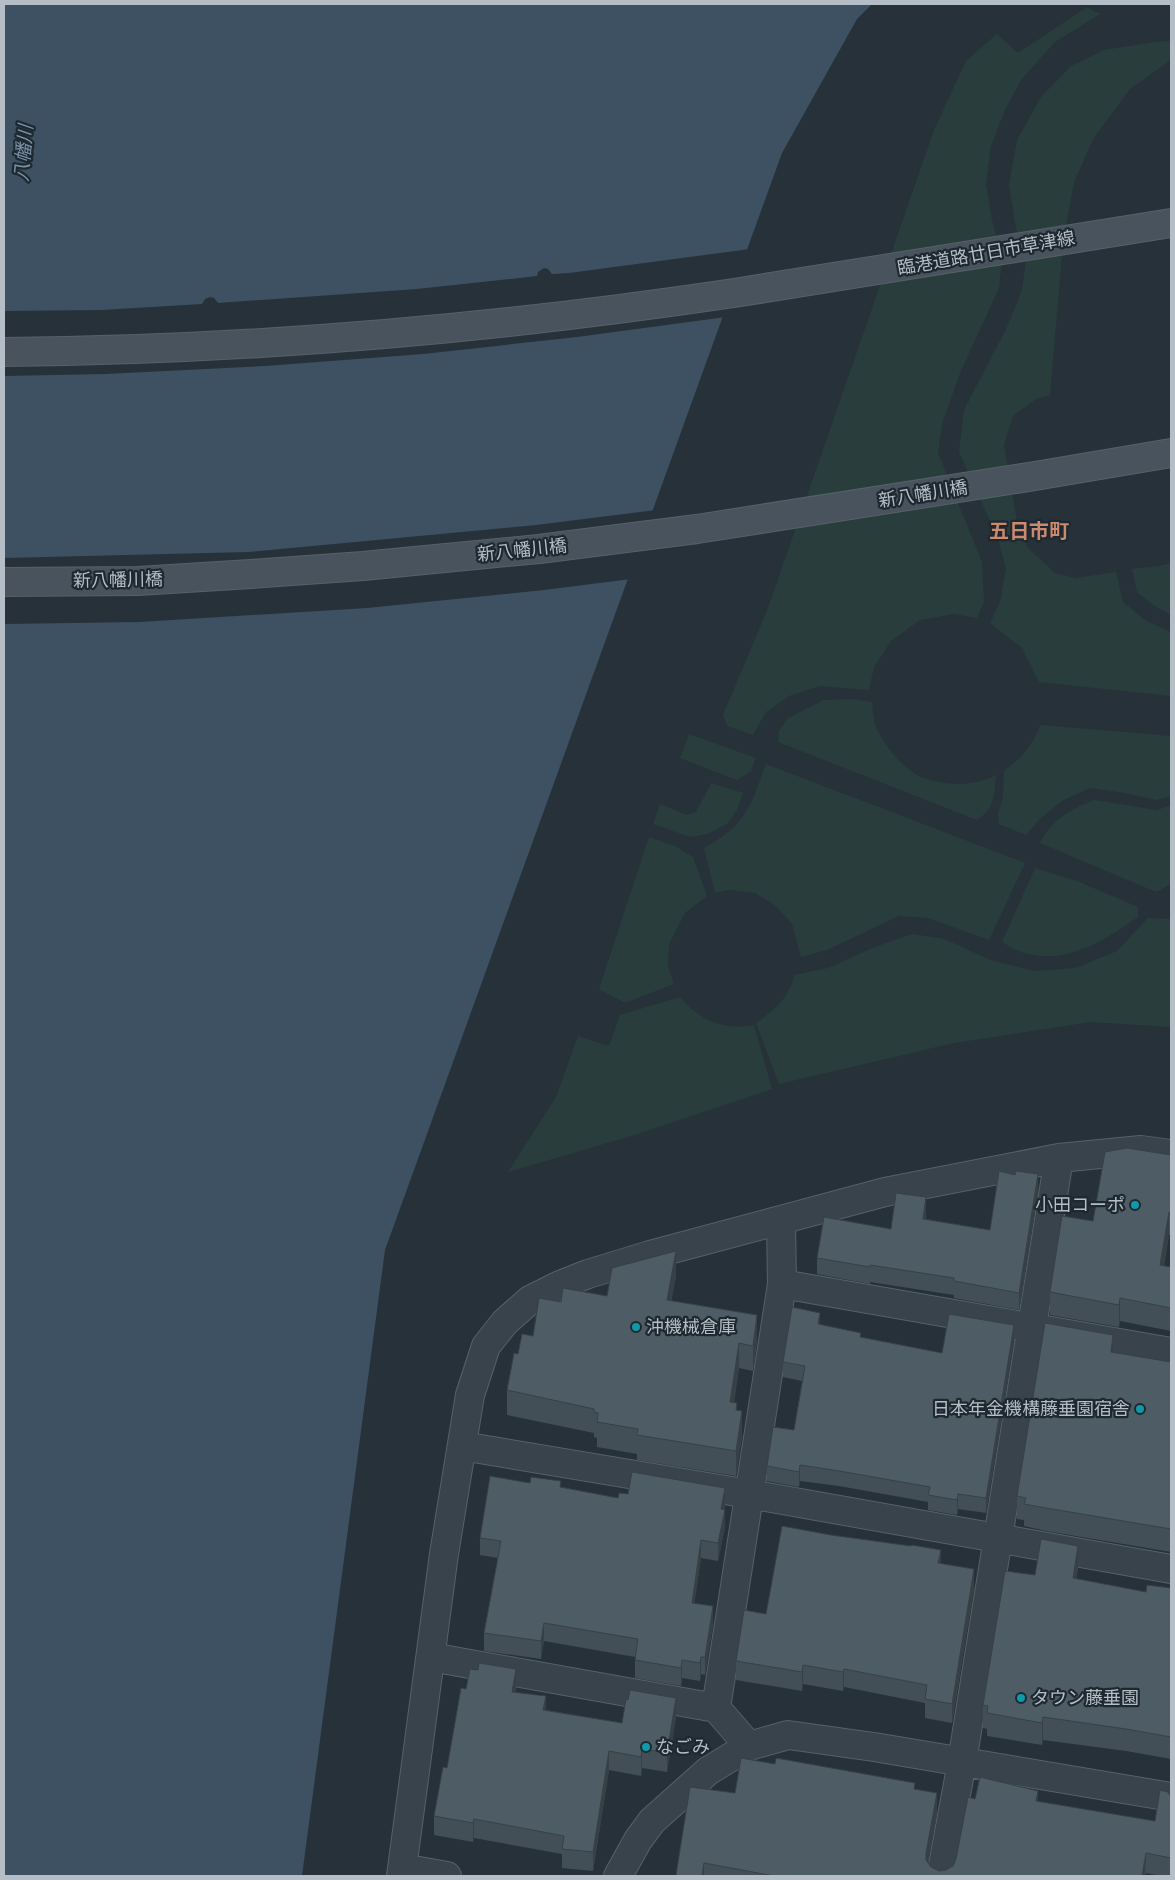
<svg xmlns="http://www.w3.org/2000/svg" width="1175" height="1880" font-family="'Fira Sans','Noto Sans JP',sans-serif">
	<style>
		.green { fill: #293e3c }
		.water { fill: #3d5162 }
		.pier { fill: #26313a }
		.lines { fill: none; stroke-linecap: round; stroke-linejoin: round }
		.street-casing { stroke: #576169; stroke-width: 30 }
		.secondary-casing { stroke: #576169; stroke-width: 30 }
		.street { stroke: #39434b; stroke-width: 28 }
		.secondary { stroke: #48535d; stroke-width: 28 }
		.wall { fill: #434f57 }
		.shaded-wall { fill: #374047 }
		.building { fill: #4e5c65; stroke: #374047 }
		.culture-dot { fill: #0f9aa8; stroke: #1e2830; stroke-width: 2 }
		.labels { text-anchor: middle; stroke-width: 4.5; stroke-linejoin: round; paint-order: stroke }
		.street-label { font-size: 18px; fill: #b5bec6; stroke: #1e2830 }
		.poi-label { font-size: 18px; fill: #b5bec6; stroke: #1e2830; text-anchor: start }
		.water-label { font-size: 19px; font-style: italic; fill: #7992a7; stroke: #1e2830 }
		.quarter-label { font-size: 20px; font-weight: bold; fill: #c98a6d; stroke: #1e2830 }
	</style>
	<rect width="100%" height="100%" fill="#26313a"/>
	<path class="green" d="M 1087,7 L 1100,14 L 1055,42 L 1021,80 L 1005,110 L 991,146 L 986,184 L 992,220 L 1002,259 L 999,288 L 960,373 L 942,424 L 938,453 L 982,562 L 984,602 L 977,618 L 954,614 L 920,620 L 891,641 L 874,667 L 869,690 L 820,686 L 789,696 L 766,712 L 753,735 L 727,726 L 723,715 L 768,608 L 934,130 L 966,61 L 997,34 L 1018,53 Z
		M 1171,41 L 1171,60 L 1130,89 L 1093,139 L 1074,182 L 1063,243 L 1050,395 L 1036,399 L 1013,416 L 1004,445 L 1017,521 L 1027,547 L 1055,573 L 1076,578 L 1116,572 L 1123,602 L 1145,620 L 1171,632 L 1171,696 L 1039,682 L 1022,648 L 990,623 L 1000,602 L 1006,569 L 998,539 L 959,452 L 964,410 L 1007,327 L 1022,290 L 1026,261 L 1016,228 L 1009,185 L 1017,140 L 1041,97 L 1071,66 L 1104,50 L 1154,42 Z
		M 1171,563 L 1171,615 L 1153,605 L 1137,592 L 1132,569 L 1159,566 Z
		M 851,699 L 872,702 C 873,711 873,721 877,729 C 884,745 904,770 921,777 C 944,786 974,787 996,775 C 994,796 996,807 977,820 L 778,742 L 779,731 L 788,718 L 824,700 Z
		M 1040,725 L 1171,736 L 1171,796 L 1156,800 L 1125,793 L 1090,788 L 1062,801 L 1040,819 L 1026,835 L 999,824 L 998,814 L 1003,797 L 1004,770 C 1021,760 1034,744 1040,725 Z
		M 689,734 L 756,758 L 751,771 L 737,780 L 680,758 Z
		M 766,764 L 1025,863 L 989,940 L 928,918 L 899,916 L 827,950 L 801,957 L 792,924 L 776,906 L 755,893 L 729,890 L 715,893 L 704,848 C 746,825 750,807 766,764 Z
		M 711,783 L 743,793 L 737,810 L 727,824 L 707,834 L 690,837 L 653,824 L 660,804 L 687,815 L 696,812 Z
		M 1094,800 L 1157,810 L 1171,805 L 1171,884 L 1156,892 L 1040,843 C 1053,818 1070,810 1094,800 Z
		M 649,837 L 675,846 L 693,857 L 707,896 L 685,913 L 669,944 L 668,967 L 674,984 L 625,1003 L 599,989 Z
		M 1035,868 L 1077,881 L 1138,907 L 1138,917 C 1104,941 1062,968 1019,951 C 1013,949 1007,945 1002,942 Z
		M 1148,918 L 1171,919 L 1171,1027 L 1091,1022 L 954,1043 L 779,1084 L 756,1023 C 774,1010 790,998 794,975 L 828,968 L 875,947 L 912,934 L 945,939 L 990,960 L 1034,971 L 1076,968 L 1117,951 Z
		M 680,997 C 698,1020 725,1031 754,1025 L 772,1089 L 628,1137 L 508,1172 L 556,1097 L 578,1036 L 609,1046 L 620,1015 Z"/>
	<path class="water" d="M 4,4 L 872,4 L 857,19 L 782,153 L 385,1250 L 302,1876 L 4,1876 Z"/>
	<path class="pier" d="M 750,249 L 726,317 L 577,337 L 423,354 L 265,366 L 105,374 L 4,376 L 4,311 L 102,310 L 202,304 L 205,299 L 210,297 L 214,298 L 218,303 L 417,289 L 537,276 L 538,272 L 544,268 L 548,269 L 552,274 L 569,273 Z
		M 656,510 L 631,579 L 544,590 L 367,608 L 140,622 L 4,624 L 4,558 L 249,552 L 536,525 Z"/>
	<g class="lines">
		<g class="street-casing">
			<path id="street" d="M 782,1284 L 1171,1352
				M 462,1446 L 749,1494 L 1171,1569
				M 431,1657 L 716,1708
				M 749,1746 L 716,1708 L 782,1284 L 781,1221
				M 402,1868 L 447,1876
				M 401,1876 L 444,1554 L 470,1395 L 486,1346 L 505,1322 L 530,1300 L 560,1285 L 588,1274 L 650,1255 L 885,1192 L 1059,1158 L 1141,1150 L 1171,1154
				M 618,1876 L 638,1840 L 652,1821 L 708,1771 L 749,1746 L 788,1735 L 874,1747 L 1171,1797
				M 941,1876 L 962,1762 L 1059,1158"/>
		</g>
		<g class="secondary-casing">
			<path id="secondary" d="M 4,352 C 248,350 492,329 734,293 C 880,271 1025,245 1171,223
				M 4,582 L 138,581 L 251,574 L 363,566 L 539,549 L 697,529 L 1035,476 L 1171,453"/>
		</g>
		<use href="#street" class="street"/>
		<use href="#secondary" class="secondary"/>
	</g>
	<path class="wall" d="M 1171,1155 L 1171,1235 L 1169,1235 L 1164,1266 L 1171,1267 L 1171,1331 L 1120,1321 L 1119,1327 L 1050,1315 L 1050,1292 L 1093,1221 Z
		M 1038,1191 L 1019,1310 L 954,1298 L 954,1295 L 870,1282 L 870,1284 L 817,1274 L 817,1258 L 891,1229 L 926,1214 L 926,1219 L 990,1230 Z
		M 676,1276 L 671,1301 L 757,1340 L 753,1371 L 739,1368 L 734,1402 L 737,1410 L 742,1436 L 736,1476 L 637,1460 L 637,1454 L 597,1447 L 597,1438 L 594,1437 L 594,1433 L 507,1415 L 507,1390 L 518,1354 L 561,1302 L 607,1296 Z
		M 820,1324 L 861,1337 L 942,1353 L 1014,1340 L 986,1513 L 958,1509 L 957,1515 L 928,1510 L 928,1502 L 839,1486 L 800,1481 L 799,1487 L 767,1481 L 767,1466 L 794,1430 L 802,1381 L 783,1377 L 783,1362 Z
		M 1113,1353 L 1171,1362 L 1171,1552 L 1046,1531 L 1024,1526 L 1024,1520 L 1017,1519 L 1017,1496 Z
		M 530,1483 L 561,1487 L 618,1498 L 725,1506 L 724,1510 L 725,1527 L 718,1561 L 701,1558 L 694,1603 L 713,1624 L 705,1675 L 701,1674 L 700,1681 L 682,1678 L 681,1686 L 635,1678 L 635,1657 L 544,1641 L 541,1659 L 484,1651 L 484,1633 L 498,1558 L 480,1555 L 480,1538 Z
		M 941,1563 L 974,1588 L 952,1723 L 925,1718 L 925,1703 L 844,1687 L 843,1691 L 803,1684 L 802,1691 L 736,1680 L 736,1661 L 766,1614 Z
		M 1078,1568 L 1076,1579 L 1146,1592 L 1171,1588 L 1171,1759 L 1126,1751 L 1043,1740 L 1042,1745 L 987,1736 L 987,1729 L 983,1728 L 983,1705 L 1035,1575 Z
		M 516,1688 L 515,1692 L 546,1710 L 622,1723 L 676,1717 L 667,1772 L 642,1768 L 641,1776 L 609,1770 L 593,1871 L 562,1868 L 562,1854 L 474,1838 L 473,1842 L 434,1835 L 434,1816 L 447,1768 Z
		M 775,1764 L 915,1789 L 937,1813 L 928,1863 L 931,1867 L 939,1871 L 946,1870 L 953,1866 L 956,1859 L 975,1799 L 1038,1802 L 1155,1821 L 1171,1797 L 1171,1876 L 1161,1876 L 1146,1873 L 1145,1876 L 676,1876 L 690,1787 L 735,1793 Z"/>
	<path class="shaded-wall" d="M 1038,1174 L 1038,1191 L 1019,1310 L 1019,1293 Z
		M 926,1197 L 926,1214 L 923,1236 L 923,1219 Z
		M 1169,1212 L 1169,1235 L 1160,1287 L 1160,1265 Z
		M 676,1251 L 676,1276 L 667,1325 L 667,1300 Z
		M 1120,1298 L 1120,1321 L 1119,1327 L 1119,1305 Z
		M 820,1313 L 820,1328 L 818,1324 Z
		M 757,1315 L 757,1340 L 753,1371 L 753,1346 Z
		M 1014,1325 L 1014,1340 L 986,1513 L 986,1498 Z
		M 1113,1335 L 1113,1358 L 1111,1352 Z
		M 739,1343 L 739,1368 L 730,1427 L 730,1402 Z
		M 742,1411 L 742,1436 L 736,1476 L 736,1451 Z
		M 800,1465 L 800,1481 L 799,1487 L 799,1472 Z
		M 725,1488 L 725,1506 L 721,1527 L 721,1509 Z
		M 958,1494 L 958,1509 L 957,1515 L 957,1500 Z
		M 725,1510 L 725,1527 L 718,1561 L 718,1543 Z
		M 701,1540 L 701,1558 L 692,1621 L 692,1603 Z
		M 1078,1546 L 1078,1568 L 1073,1601 L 1073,1578 Z
		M 941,1550 L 941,1569 L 938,1563 Z
		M 974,1569 L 974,1588 L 952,1723 L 952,1704 Z
		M 713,1606 L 713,1624 L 705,1675 L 705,1657 Z
		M 544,1623 L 544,1641 L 541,1659 L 541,1641 Z
		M 701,1657 L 701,1674 L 700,1681 L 700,1663 Z
		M 682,1660 L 682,1678 L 681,1686 L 681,1668 Z
		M 803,1665 L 803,1684 L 802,1691 L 802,1672 Z
		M 516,1669 L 516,1688 L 512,1711 L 512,1692 Z
		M 844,1669 L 844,1687 L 843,1691 L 843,1672 Z
		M 546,1696 L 546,1715 L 543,1710 Z
		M 676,1698 L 676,1717 L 667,1772 L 667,1753 Z
		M 1043,1717 L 1043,1740 L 1042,1745 L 1042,1723 Z
		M 642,1749 L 642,1768 L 641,1776 L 641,1757 Z
		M 609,1751 L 609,1770 L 593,1871 L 593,1852 Z
		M 1038,1791 L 1038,1811 L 1036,1801 Z
		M 937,1793 L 937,1813 L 926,1874 L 926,1853 Z
		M 474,1819 L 474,1838 L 473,1842 L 473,1823 Z
		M 1146,1853 L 1145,1876 L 1142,1876 Z
		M 704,1863 L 704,1876 L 702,1876 Z"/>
	<path class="building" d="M 1127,1148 L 1171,1155 L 1171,1213 L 1169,1212 L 1160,1265 L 1171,1267 L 1171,1308 L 1120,1298 L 1119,1305 L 1050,1292 L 1062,1216 L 1093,1221 L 1105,1152 Z
		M 999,1171 L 1015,1175 L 1016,1171 L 1038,1174 L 1019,1293 L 954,1281 L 954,1278 L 870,1265 L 870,1267 L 817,1258 L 824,1217 L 891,1229 L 896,1193 L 926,1197 L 923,1219 L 990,1230 Z
		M 676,1251 L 667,1300 L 757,1315 L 753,1346 L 739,1343 L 730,1402 L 737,1403 L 736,1410 L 742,1411 L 736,1451 L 637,1435 L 638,1429 L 597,1422 L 598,1413 L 594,1412 L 594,1409 L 507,1390 L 514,1353 L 518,1354 L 522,1334 L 533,1336 L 539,1298 L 561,1302 L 563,1288 L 607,1296 L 612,1268 Z
		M 792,1307 L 820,1313 L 818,1324 L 861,1333 L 860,1337 L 942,1353 L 949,1314 L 1014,1325 L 986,1498 L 958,1494 L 957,1500 L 928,1495 L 930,1487 L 839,1471 L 800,1465 L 799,1472 L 767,1466 L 773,1427 L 794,1430 L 805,1366 L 783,1362 Z
		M 1045,1323 L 1113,1335 L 1111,1352 L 1171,1362 L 1171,1529 L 1046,1508 L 1024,1504 L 1026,1498 L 1017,1496 Z
		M 632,1472 L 725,1488 L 721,1509 L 725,1510 L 718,1543 L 701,1540 L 692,1603 L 713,1606 L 705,1657 L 701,1657 L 700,1663 L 682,1660 L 681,1668 L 635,1660 L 638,1639 L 544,1623 L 541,1641 L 484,1633 L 501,1541 L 480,1538 L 490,1476 L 530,1483 L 531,1477 L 561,1481 L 560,1487 L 618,1498 L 619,1493 L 628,1494 Z
		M 782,1526 L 831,1535 L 911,1546 L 912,1545 L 941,1550 L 938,1563 L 974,1569 L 952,1704 L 925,1699 L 927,1685 L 844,1669 L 843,1672 L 803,1665 L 802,1672 L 736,1661 L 744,1610 L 766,1614 Z
		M 1041,1539 L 1078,1546 L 1073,1578 L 1146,1592 L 1147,1585 L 1171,1588 L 1171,1737 L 1126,1729 L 1043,1717 L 1042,1723 L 987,1713 L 988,1706 L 983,1705 L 1005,1571 L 1035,1575 Z
		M 479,1663 L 516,1669 L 512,1692 L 546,1696 L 543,1710 L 622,1723 L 626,1699 L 628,1700 L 630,1690 L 676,1698 L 667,1753 L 642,1749 L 641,1757 L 609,1751 L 593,1852 L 562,1849 L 564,1836 L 474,1819 L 473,1823 L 434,1816 L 443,1767 L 447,1768 L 461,1688 L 466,1689 L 470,1669 L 478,1670 Z
		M 741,1758 L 775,1764 L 776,1758 L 915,1783 L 914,1789 L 937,1793 L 926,1853 L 926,1860 L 931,1867 L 939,1871 L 946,1870 L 953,1866 L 956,1859 L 968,1797 L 975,1799 L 980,1777 L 1038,1791 L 1036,1801 L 1155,1821 L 1160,1790 L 1168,1792 L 1171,1797 L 1171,1858 L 1146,1853 L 1142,1876 L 774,1876 L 704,1863 L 702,1876 L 683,1876 L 676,1875 L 690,1787 L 735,1793 Z"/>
	<g class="culture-dot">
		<circle cx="1135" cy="1205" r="5"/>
		<circle cx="636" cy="1327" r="5"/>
		<circle cx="1140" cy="1409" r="5"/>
		<circle cx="1021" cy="1698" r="5"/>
		<circle cx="646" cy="1747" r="5"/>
	</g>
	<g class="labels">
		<g class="street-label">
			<text transform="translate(986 253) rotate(-10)" y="6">臨港道路廿日市草津線</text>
			<text transform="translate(923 494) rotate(-9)" y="6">新八幡川橋</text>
			<text transform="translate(522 550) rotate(-6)" y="6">新八幡川橋</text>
			<text transform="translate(118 580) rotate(-1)" y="6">新八幡川橋</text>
		</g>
		<g class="poi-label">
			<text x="1125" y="1211" text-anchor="end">小田コーポ</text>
			<text x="646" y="1333">沖機械倉庫</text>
			<text x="1130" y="1415" text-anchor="end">日本年金機構藤垂園宿舎</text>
			<text x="1031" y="1704">タウン藤垂園</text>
			<text x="656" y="1753">なごみ</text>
		</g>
		<g class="water-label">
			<text transform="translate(23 153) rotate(-85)" y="7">八幡川</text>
		</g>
		<g class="quarter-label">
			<text x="1029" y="538">五日市町</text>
		</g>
	</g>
	<rect width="1175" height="1880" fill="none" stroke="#b5bec6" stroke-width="10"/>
</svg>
